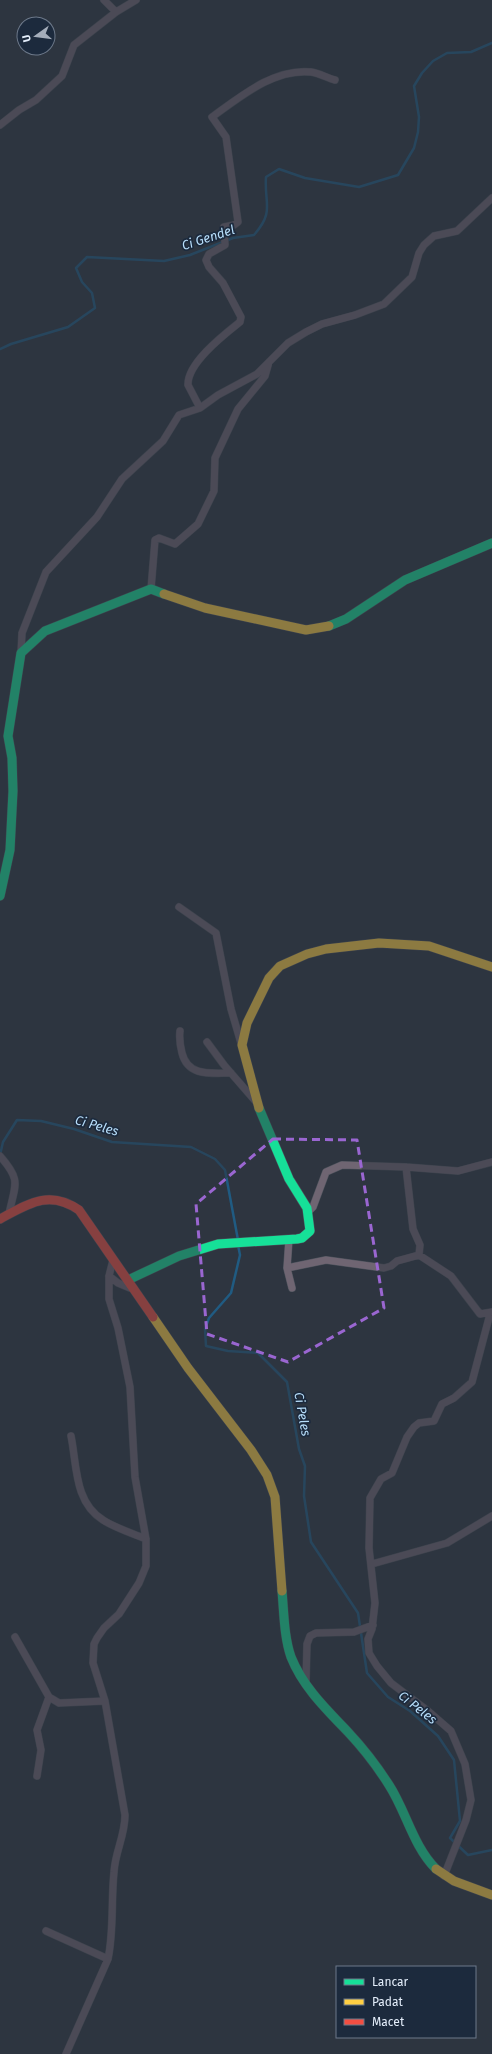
<svg xmlns="http://www.w3.org/2000/svg" width="492" height="2054" font-family="'Fira Sans',sans-serif">
	<style>
		.lines { fill: none; stroke-linecap: round; stroke-linejoin: round }
		.stream { stroke: #205b82; stroke-width: 2.5 }
		.street-casing { stroke: #4d535c; stroke-width: 8 }
		.fast-casing { stroke: #4d535c; stroke-width: 10 }
		.slow-casing { stroke: #4d535c; stroke-width: 10 }
		.jam-casing { stroke: #4d535c; stroke-width: 10 }
		.street { stroke: #6f6572; stroke-width: 7 }
		.fast { stroke: #16e098; stroke-width: 9 }
		.slow { stroke: #ffcf43; stroke-width: 9 }
		.jam { stroke: #f24e42; stroke-width: 9 }
		.marked { fill: none; stroke: #9a66d1; stroke-width: 3; stroke-dasharray: 8 5; stroke-linejoin: round }
		.labels { text-anchor: middle; stroke-width: 3.5; stroke-linejoin: round; paint-order: stroke }
		.water-label { font-size: 13px; font-style: italic; fill: #b7defb; stroke: #1c2a3d }
	</style>
	<rect width="100%" height="100%" fill="#2e3540"/>
	<g class="lines">
		<path class="stream" d="M 0,349 L 11,344 L 68,327 L 95,308 L 92,293 L 82,282 L 76,268 L 87,257 L 164,261 L 190,255 L 233,238 L 254,235 C 275,211 264,204 266,177 L 279,169 L 305,178 L 359,187 L 398,175 L 414,148 L 418,132 L 419,117 L 414,86 L 422,73 L 433,61 L 447,53 L 471,52 L 492,43
			M 0,1155 L 3,1142 L 17,1120 L 41,1121 L 74,1129 L 112,1142 L 191,1147 L 215,1159 L 225,1170 L 238,1240
			M 238,1245 L 240,1255 L 231,1293 L 209,1318 L 205,1329 L 206,1346 L 228,1351 L 258,1353 L 287,1382 L 299,1449 L 305,1466 L 304,1496 L 311,1542 L 358,1613 L 367,1673 L 388,1697 L 410,1711 L 438,1736 L 454,1760 L 460,1821 L 450,1838 L 468,1855 L 492,1850"/>
		<g class="street-casing">
			<path id="street" d="M 104,0 L 116,12
				M 0,125 L 19,110 L 36,100 L 62,76 L 74,45 L 116,12 L 136,0
				M 200,408 L 188,385 C 187,363 225,334 240,322 L 241,317 L 223,283 L 209,267 L 206,260 L 209,254 L 225,245 L 224,227 L 234,225 L 238,222 L 226,137 L 212,117 C 240,97 274,68 311,72 C 319,73 327,78 335,80
				M 151,589 L 155,540 L 159,538 L 175,544 L 198,524 L 214,491 L 215,458 L 238,409 L 265,376 L 269,362
				M 21,653 L 22,633 L 46,572 L 97,517 L 122,479 L 163,441 L 179,415 L 200,408 L 218,395 L 257,374 L 288,343 L 306,332 L 322,324 L 355,315 L 384,304 L 412,277 L 419,253 L 424,245 L 434,236 L 457,231 L 492,198
				M 179,907 L 216,933 L 231,1009 L 241,1043
				M 180,1031 C 179,1039 180,1045 182,1053 C 188,1077 211,1073 231,1073
				M 207,1042 L 224,1065 L 257,1103
				M 0,1156 C 22,1181 15,1184 9,1214
				M 406,1167 L 413,1229 L 420,1245 L 419,1255 L 451,1276 L 480,1314 L 492,1312
				M 308,1212 L 313,1207 L 326,1172 L 342,1165 L 406,1167 L 458,1171 L 492,1162
				M 289,1239 L 287,1268 L 292,1288
				M 287,1268 L 326,1260 L 384,1268 L 391,1266 L 397,1261 L 419,1255
				M 109,1276 L 118,1283 L 130,1288
				M 71,1436 C 77,1465 74,1502 103,1520 C 115,1528 132,1533 146,1539
				M 372,1564 L 447,1543 L 492,1516
				M 15,1637 L 49,1697 L 59,1703 L 105,1701
				M 306,1681 L 307,1644 L 310,1636 L 316,1633 L 354,1632 L 373,1625
				M 37,1776 L 41,1750 L 37,1730 L 49,1697
				M 444,1876 L 466,1820 L 471,1800 L 465,1764 L 451,1731 L 428,1711 L 391,1683 L 377,1666 L 369,1653 L 368,1639 L 372,1629 L 375,1603 L 369,1548 L 370,1498 L 381,1479 L 392,1473 L 407,1437 L 414,1427 L 419,1423 L 434,1421 L 442,1404 L 454,1398 L 472,1382 L 490,1314
				M 46,1931 L 108,1959
				M 66,2054 L 108,1959 C 114,1931 111,1901 114,1872 C 115,1852 125,1836 125,1815 L 105,1701 L 93,1663 L 94,1644 L 97,1638 L 104,1628 L 119,1614 L 139,1583 L 146,1566 L 146,1539 L 135,1477 L 130,1387 L 118,1328 L 109,1299 L 109,1276 L 113,1260"/>
		</g>
		<g class="fast-casing">
			<path id="fast" d="M 329,626 L 346,619 L 405,580 L 492,543
				M 0,896 L 10,850 L 13,791 L 12,758 L 8,736 L 21,653 L 45,631 L 151,589 L 164,594
				M 128,1280 L 179,1256 L 218,1244 L 297,1239 L 302,1238 L 310,1231 L 307,1208 L 289,1179 L 259,1108
				M 282,1591 C 284,1613 284,1637 291,1657 C 303,1687 326,1709 348,1732 C 363,1748 377,1766 389,1785 C 406,1811 413,1846 436,1869"/>
		</g>
		<g class="slow-casing">
			<path id="slow" d="M 164,594 L 205,608 L 306,630 L 329,626
				M 259,1108 L 242,1045 L 247,1023 L 269,978 L 280,966 L 307,954 L 326,949 L 379,943 L 429,946 L 492,967
				M 153,1317 L 188,1368 L 251,1450 L 267,1475 L 275,1497 L 282,1591
				M 436,1869 L 454,1881 L 492,1895"/>
		</g>
		<g class="jam-casing">
			<path id="jam" d="M 0,1219 C 28,1204 49,1189 79,1210 L 153,1317"/>
		</g>
		<use href="#street" class="street"/>
		<use href="#fast" class="fast"/>
		<use href="#slow" class="slow"/>
		<use href="#jam" class="jam"/>
	</g>
	<path d="M0 0H492V2054H0ZM 273,1139 L 357,1140 L 384,1308 L 288,1362 L 207,1334 L 196,1204 Z" fill="#2e3540" fill-opacity=".55" fill-rule="evenodd"/>
	<path class="marked" d="M 273,1139 L 357,1140 L 384,1308 L 288,1362 L 207,1334 L 196,1204 Z"/>
	<g class="labels">
		<g class="water-label">
			<text transform="translate(208 237) rotate(-18)" y="5">Ci Gendel</text>
			<text transform="translate(97 1125) rotate(16)" y="5">Ci Peles</text>
			<text transform="translate(303 1414) rotate(80)" y="5">Ci Peles</text>
			<text transform="translate(418 1707) rotate(38)" y="5">Ci Peles</text>
		</g>
	</g>
	<rect x="336" y="1966" width="140" height="72" fill="#1c2a3d" stroke="#6c7889"/>
	<rect x="344" y="1979" width="20" height="6" fill="#16e098" stroke="#6c7889"/>
	<text x="372" y="1986" font-size="12" fill="#e4eefb">Lancar</text>
	<rect x="344" y="1999" width="20" height="6" fill="#ffcf43" stroke="#6c7889"/>
	<text x="372" y="2006" font-size="12" fill="#e4eefb">Padat</text>
	<rect x="344" y="2019" width="20" height="6" fill="#f24e42" stroke="#6c7889"/>
	<text x="372" y="2026" font-size="12" fill="#e4eefb">Macet</text>
	<g transform="translate(36 36) rotate(256)"><circle r="19" fill="#1c2a3d" stroke="#6c7889"/>
	<path d="M0-3L7 15L0 10L-7 15Z" fill="#a4adba"/>
	<text y="-6" font-size="11" font-weight="bold" text-anchor="middle" fill="#e4eefb">U</text>
	</g>
</svg>
